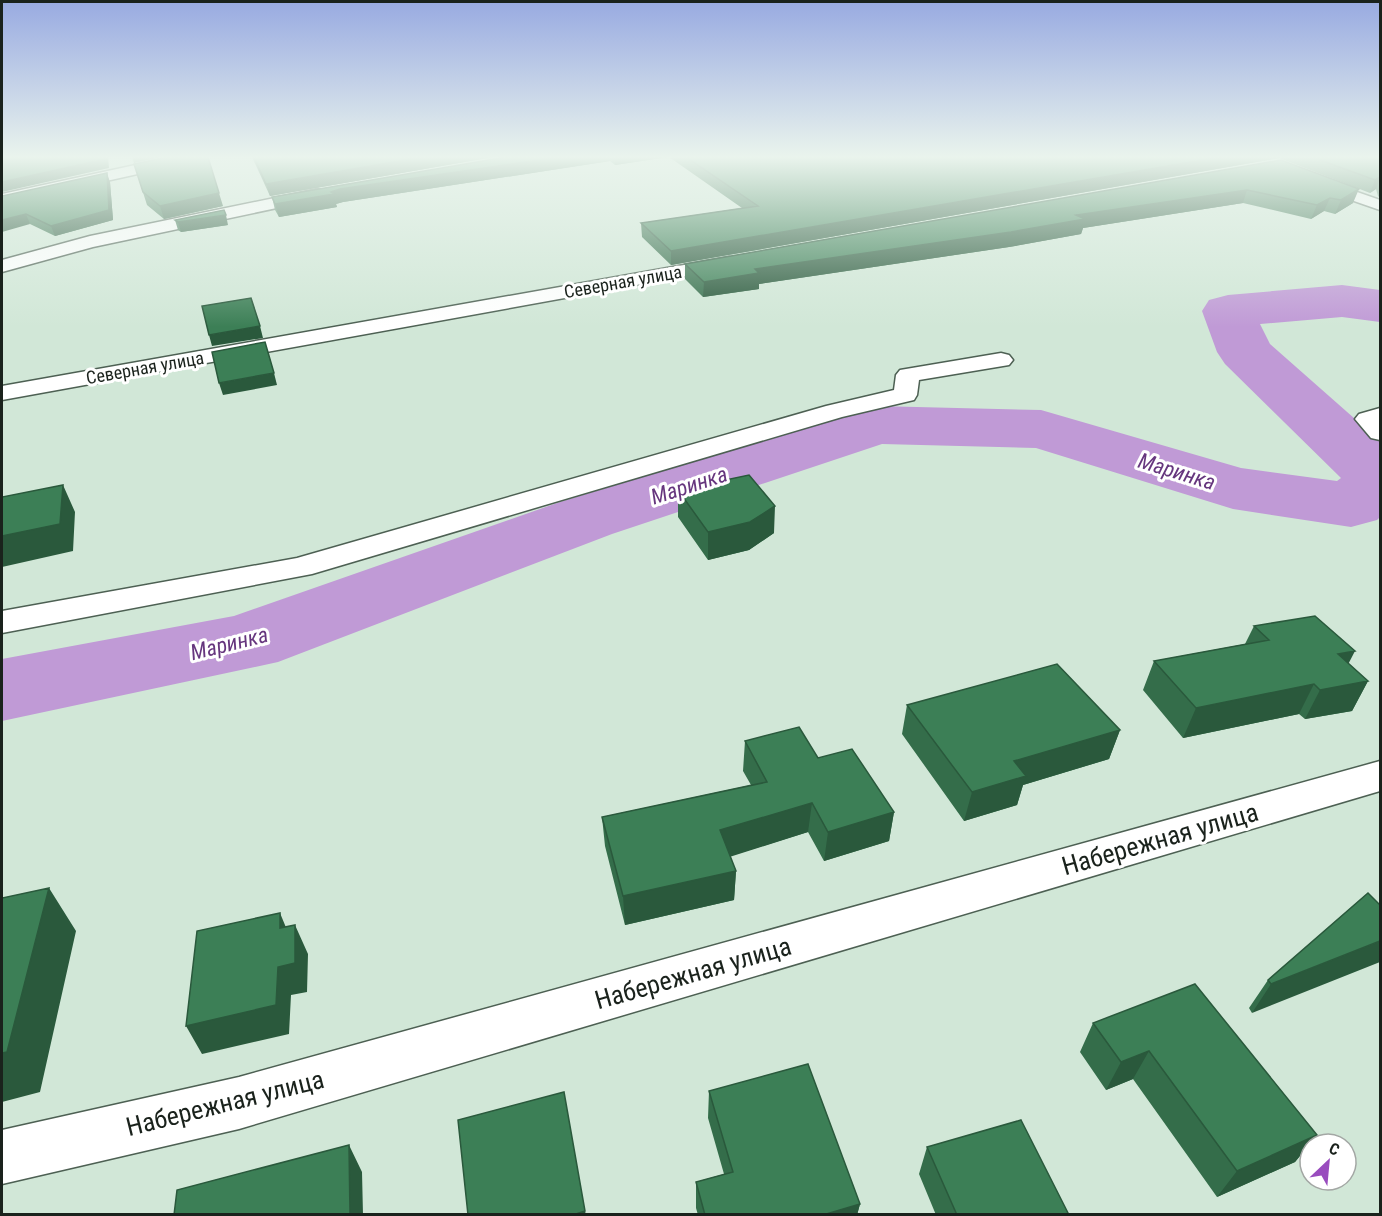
<svg xmlns="http://www.w3.org/2000/svg" width="1382" height="1216" font-family="'Roboto Condensed',sans-serif">
	<style>
		.lines { fill: none; stroke-linecap: round; stroke-linejoin: round }
		.river { fill: #c09ad6; fill-rule: evenodd }
		.minor-casing { stroke: #4d6053; stroke-width: 3 }
		.minor { fill: #fff; fill-rule: evenodd }
		.wall { fill: #346d4a }
		.shaded-wall { fill: #2a593c }
		.building { fill: #3c7f56; stroke: #2a593c; stroke-width: 1.5 }
		.labels { text-anchor: middle; stroke-width: 6; stroke-linejoin: round; paint-order: stroke }
		.far-street-label { font-size: 18px; fill: #1a221c; stroke: #fff }
		.water-label { font-size: 22px; font-style: italic; fill: #66367e; stroke: #fff }
		.near-street-label { font-size: 26px; fill: #1a221c; stroke: #fff }
	</style>
	<rect width="100%" height="100%" fill="#d1e7d7"/>
	<g class="lines">
		<path class="river" d="M 1342,285 L 1380,290 L 1380,322 L 1342,317 L 1260,324 L 1270,344 L 1380,441 L 1380,517 L 1377,520 L 1351,527 L 1233,509 L 1036,448 L 882,444 L 612,534 L 278,662 L 2,721 L 2,659 L 234,616 L 560,502 L 876,406 L 1041,410 L 1241,468 L 1337,481 L 1341,478 L 1225,364 L 1217,352 L 1202,311 L 1209,300 L 1228,295 Z"/>
		<g class="minor-casing">
			<path id="minor" d="M 172,157 L 200,157 L 192,162 L 2,204 L 2,194 Z
				M 1314,177 L 1380,200 L 1380,210 L 1308,185 L 1306,182 Z
				M 318,189 L 326,194 L 324,198 L 93,247 L 2,272 L 2,260 L 90,236 Z
				M 729,257 L 736,259 L 739,263 L 736,267 L 2,400 L 2,386 Z
				M 1001,353 L 1009,355 L 1013,360 L 1009,365 L 919,380 L 917,395 L 914,400 L 842,417 L 312,574 L 2,633 L 2,611 L 297,558 L 826,406 L 894,390 L 896,375 L 900,370 Z
				M 1380,408 L 1380,440 L 1371,438 L 1355,419 L 1359,414 Z
				M 1380,761 L 1380,791 L 239,1129 L 2,1184 L 2,1130 L 239,1077 Z"/>
		</g>
		<use href="#minor" class="minor"/>
	</g>
	<path class="wall" d="M 252,157 L 493,157 L 270,196 Z
		M 506,157 L 668,157 L 615,165 L 610,161 L 343,202 L 336,204 L 337,207 L 279,217 L 275,210 L 272,197 Z
		M 669,157 L 1380,157 L 1380,198 L 1378,196 L 1376,189 L 1370,193 L 1279,158 L 671,265 L 642,237 L 641,223 L 742,208 Z
		M 1281,160 L 1353,203 L 1335,214 L 1324,211 L 1311,219 L 1243,203 L 1083,228 L 1081,234 L 1009,247 L 759,284 L 759,289 L 703,297 L 685,279 L 685,264 Z
		M 134,164 L 223,206 L 164,219 L 147,205 Z
		M 110,182 L 113,220 L 55,236 L 30,224 L 2,196 Z
		M 175,220 L 228,225 L 181,232 L 178,230 Z
		M 678,490 L 774,533 L 749,550 L 708,560 L 678,517 Z
		M 1254,626 L 1349,664 L 1368,681 L 1352,711 L 1305,719 L 1299,714 L 1183,738 L 1143,690 L 1154,661 L 1245,644 Z
		M 907,705 L 1120,730 L 1109,759 L 1023,785 L 1017,805 L 964,821 L 902,734 Z
		M 745,741 L 818,758 L 894,812 L 889,841 L 824,861 L 808,832 L 730,856 L 736,871 L 734,900 L 625,925 L 605,846 L 602,817 L 751,785 L 743,771 Z
		M 1368,893 L 1252,1013 L 1249,1008 L 1268,980 Z
		M 1093,1023 L 1317,1135 L 1295,1162 L 1217,1197 L 1133,1079 L 1106,1090 L 1080,1052 Z
		M 709,1091 L 860,1204 L 857,1215 L 698,1215 L 696,1208 L 696,1182 L 724,1174 L 708,1118 Z
		M 927,1147 L 1069,1215 L 936,1215 L 919,1174 Z"/>
	<path class="shaded-wall" d="M 106,157 L 108,157 L 109,168 L 2,192 L 2,182 Z
		M 132,157 L 162,157 L 134,163 Z
		M 423,157 L 493,157 L 270,196 L 266,184 Z
		M 560,157 L 609,157 L 610,161 L 343,202 L 336,204 L 337,207 L 279,217 L 275,204 L 340,189 Z
		M 615,157 L 668,157 L 615,165 Z
		M 1220,157 L 1279,157 L 1279,158 L 671,265 L 671,251 Z
		M 107,173 L 110,182 L 113,220 L 55,236 L 51,226 Z
		M 1380,177 L 1376,189 L 1370,193 L 1375,180 Z
		M 1359,189 L 1353,203 L 1335,214 L 1341,200 Z
		M 1247,190 L 1243,203 L 1083,228 L 1081,234 L 1009,247 L 759,284 L 759,289 L 703,297 L 704,282 L 755,269 L 1076,215 Z
		M 219,193 L 223,206 L 164,219 L 160,206 Z
		M 1330,198 L 1324,211 L 1311,219 L 1317,205 Z
		M 26,214 L 30,224 L 2,232 L 2,220 Z
		M 226,215 L 228,225 L 181,232 L 178,222 Z
		M 260,326 L 263,338 L 212,346 L 209,335 Z
		M 274,373 L 277,385 L 223,395 L 219,383 Z
		M 63,485 L 75,512 L 73,551 L 2,567 L 2,536 Z
		M 775,506 L 774,533 L 749,550 L 708,560 L 708,532 Z
		M 1355,651 L 1340,680 L 1338,654 Z
		M 1368,681 L 1352,711 L 1305,719 L 1320,690 Z
		M 1314,684 L 1299,714 L 1183,738 L 1196,708 Z
		M 1120,730 L 1109,759 L 1023,785 L 1017,805 L 964,821 L 972,792 L 1014,761 Z
		M 812,803 L 808,832 L 720,860 L 720,830 Z
		M 894,812 L 889,841 L 824,861 L 828,832 Z
		M 736,871 L 734,900 L 625,925 L 623,896 Z
		M 49,888 L 76,931 L 40,1092 L 2,1102 L 2,1053 Z
		M 280,913 L 292,942 L 280,928 Z
		M 295,925 L 308,954 L 307,992 L 291,995 L 289,1034 L 202,1054 L 186,1026 L 278,967 Z
		M 1380,941 L 1380,962 L 1252,1013 L 1271,984 Z
		M 1149,1051 L 1133,1079 L 1106,1090 L 1121,1062 Z
		M 1317,1135 L 1295,1162 L 1217,1197 L 1237,1171 Z
		M 349,1145 L 362,1172 L 363,1215 L 350,1215 Z
		M 860,1204 L 857,1215 L 823,1215 Z
		M 585,1211 L 586,1215 L 573,1215 Z"/>
	<path class="building" d="M 2,157 L 106,157 L 106,159 L 2,182 Z
		M 168,157 L 208,157 L 219,193 L 160,206 L 143,192 L 134,164 Z
		M 254,157 L 423,157 L 266,184 Z
		M 506,157 L 560,157 L 340,189 L 331,192 L 334,194 L 275,204 L 272,197 Z
		M 686,157 L 1220,157 L 671,251 L 641,223 L 758,206 Z
		M 1312,157 L 1380,157 L 1380,177 L 1375,180 Z
		M 1281,160 L 1359,189 L 1341,200 L 1330,198 L 1317,205 L 1247,190 L 1076,215 L 1085,219 L 1011,232 L 755,269 L 759,273 L 704,282 L 685,264 Z
		M 107,173 L 109,210 L 51,226 L 26,214 L 2,220 L 2,196 Z
		M 224,210 L 226,215 L 178,222 L 175,220 Z
		M 251,298 L 260,326 L 209,335 L 202,306 Z
		M 265,342 L 274,373 L 219,383 L 212,352 Z
		M 749,475 L 775,506 L 750,522 L 708,532 L 678,490 Z
		M 63,485 L 60,524 L 2,536 L 2,497 Z
		M 1315,616 L 1355,651 L 1338,654 L 1368,681 L 1320,690 L 1314,684 L 1196,708 L 1154,661 L 1269,640 L 1254,626 Z
		M 1057,664 L 1120,730 L 1014,761 L 1026,776 L 972,792 L 907,705 Z
		M 799,727 L 818,758 L 852,749 L 894,812 L 828,832 L 812,803 L 720,830 L 736,871 L 623,896 L 602,817 L 767,782 L 745,741 Z
		M 49,888 L 7,1052 L 2,1053 L 2,898 Z
		M 1368,893 L 1380,905 L 1380,941 L 1271,984 L 1268,980 Z
		M 280,913 L 280,928 L 295,925 L 295,963 L 278,967 L 276,1005 L 186,1026 L 197,931 Z
		M 1195,984 L 1317,1135 L 1237,1171 L 1149,1051 L 1121,1062 L 1093,1023 Z
		M 808,1064 L 860,1204 L 823,1215 L 705,1215 L 696,1182 L 733,1172 L 709,1091 Z
		M 564,1092 L 585,1211 L 573,1215 L 468,1215 L 458,1120 Z
		M 1021,1120 L 1069,1215 L 957,1215 L 927,1147 Z
		M 349,1145 L 350,1215 L 174,1215 L 177,1190 Z"/>
	<linearGradient id="sky" x2="0" y2="1"><stop stop-color="#98aae1"/><stop offset="0.48" stop-color="#eaf4ed"/><stop offset="1" stop-color="#eaf4ed" stop-opacity="0"/></linearGradient>
	<rect width="1382" height="327" fill="url(#sky)"/>
	<g class="labels">
		<g class="far-street-label">
			<text transform="translate(623 282) rotate(-10)" y="6">Северная улица</text>
			<text transform="translate(145 368) rotate(-10)" y="6">Северная улица</text>
		</g>
		<g class="water-label">
			<text transform="translate(1177 471) rotate(17)" y="8">Маринка</text>
			<text transform="translate(689 485) rotate(-18)" y="8">Маринка</text>
			<text transform="translate(229 643) rotate(-14)" y="8">Маринка</text>
		</g>
		<g class="near-street-label">
			<text transform="translate(1160 839) rotate(-16)" y="9">Набережная улица</text>
			<text transform="translate(693 973) rotate(-16)" y="9">Набережная улица</text>
			<text transform="translate(225 1103) rotate(-14)" y="9">Набережная улица</text>
		</g>
	</g>
	<rect width="1382" height="1216" fill="none" stroke="#1a221c" stroke-width="6"/>
	<g transform="translate(1328 1162) rotate(26)"><circle r="28" fill="#ffffff" stroke="#a3a7a4" stroke-width="1.5"/>
	<path d="M0-4.5L10 22L0 15L-10 22Z" fill="#994cbe"/>
	<text y="-9" font-size="16" font-weight="bold" text-anchor="middle" fill="#1a221c">С</text>
	</g>
</svg>
